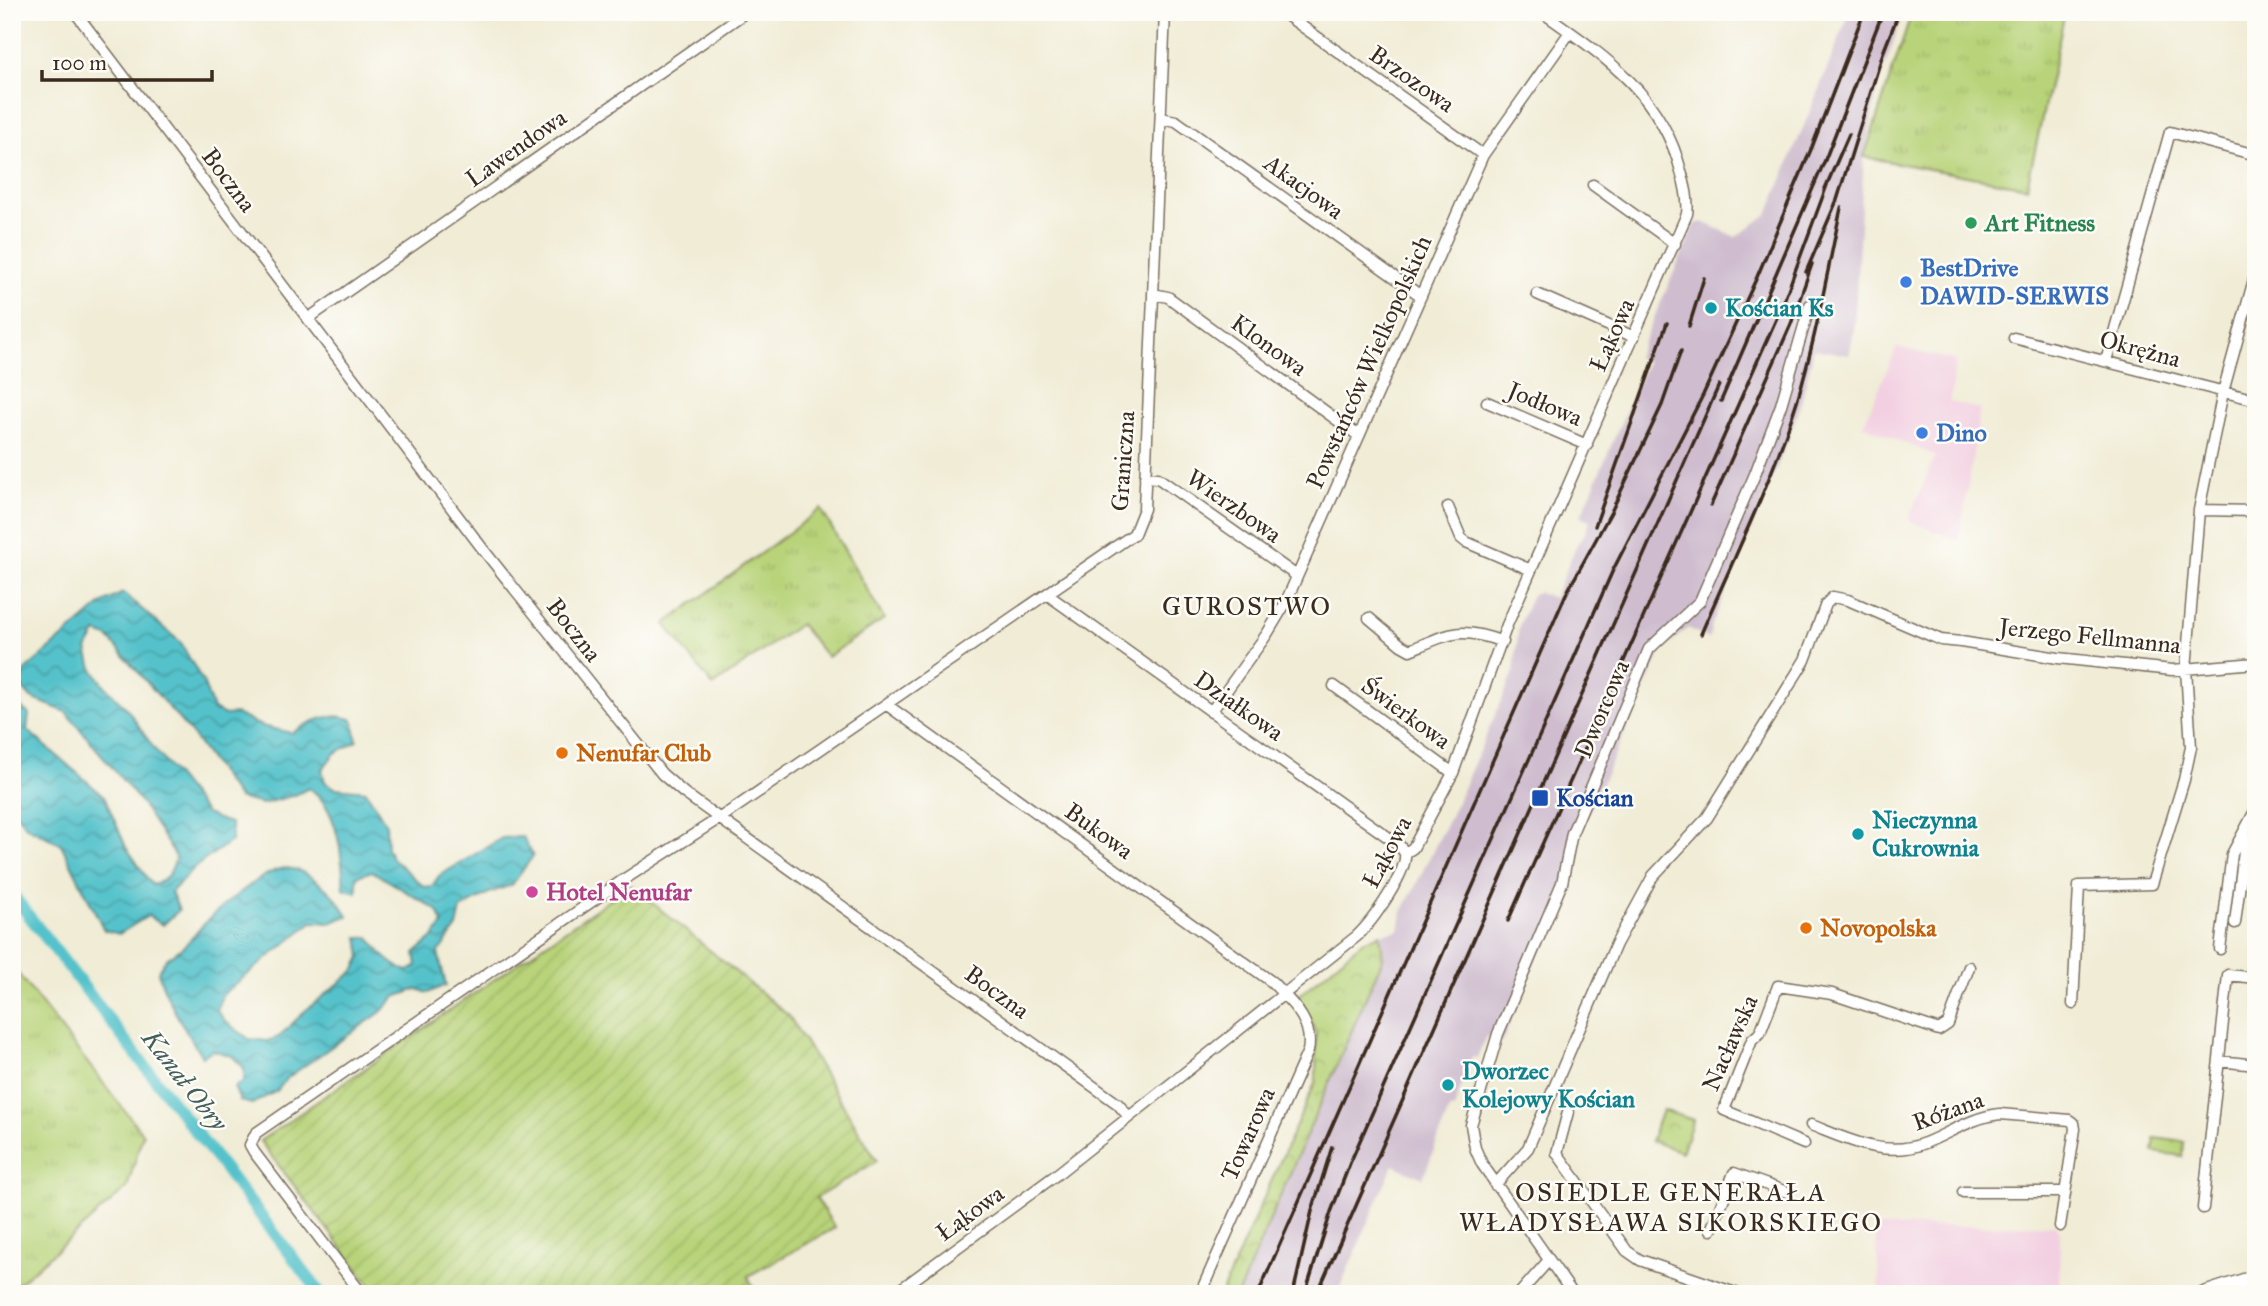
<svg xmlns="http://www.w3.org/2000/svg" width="2268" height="1306" font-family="'IM FELL Great Primer',serif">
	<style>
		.built { fill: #f2cfe1 }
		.railway { fill: #cfbdcf }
		.grass { fill: url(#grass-tufts); stroke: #7a7e4c; stroke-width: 2 }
		.park { fill: url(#park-crowns); stroke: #7a7e4c; stroke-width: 2 }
		.garden { fill: url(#garden-furrows); stroke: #7a7e4c; stroke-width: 2 }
		.water { fill: url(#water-waves); stroke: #487674; stroke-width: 2 }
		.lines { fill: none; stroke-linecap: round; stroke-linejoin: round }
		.canal { stroke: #55c2cb; stroke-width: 12 }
		.minor-casing { stroke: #7a6e5e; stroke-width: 13 }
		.tertiary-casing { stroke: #7a6e5e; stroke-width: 17 }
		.minor { stroke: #fff; stroke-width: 10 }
		.tertiary { stroke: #fff; stroke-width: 14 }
		.rail { stroke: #3b2a1e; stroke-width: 3.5 }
		.leisure-dot { fill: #2e9e5b; stroke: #fdfcf7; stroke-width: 2.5 }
		.shop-dot { fill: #3f7fe0; stroke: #fdfcf7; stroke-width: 2.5 }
		.culture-dot { fill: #0f9aa8; stroke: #fdfcf7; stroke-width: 2.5 }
		.food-dot { fill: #e8710a; stroke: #fdfcf7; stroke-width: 2.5 }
		.transit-dot { fill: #1a4fb4; stroke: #fdfcf7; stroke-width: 2.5 }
		.hotel-dot { fill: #d1479c; stroke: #fdfcf7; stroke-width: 2.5 }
		.labels { text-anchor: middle; stroke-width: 5; stroke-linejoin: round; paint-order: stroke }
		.street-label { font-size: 24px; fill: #3b2a1e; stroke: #fdfcf7 }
		.leisure-label { font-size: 24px; font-weight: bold; fill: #27864d; stroke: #fdfcf7; text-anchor: start }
		.shop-label { font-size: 24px; font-weight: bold; fill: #366cbe; stroke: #fdfcf7; text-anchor: start }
		.culture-label { font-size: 24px; font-weight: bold; fill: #0d838f; stroke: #fdfcf7; text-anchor: start }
		.food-label { font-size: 24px; font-weight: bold; fill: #c56008; stroke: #fdfcf7; text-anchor: start }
		.transit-label { font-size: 24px; font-weight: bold; fill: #164399; stroke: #fdfcf7; text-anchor: start }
		.hotel-label { font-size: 24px; font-weight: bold; fill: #b23c85; stroke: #fdfcf7; text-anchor: start }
		.neighbourhood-label { font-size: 26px; letter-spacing: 2px; fill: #3b2a1e; stroke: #fdfcf7 }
		.water-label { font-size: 26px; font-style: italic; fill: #445f5b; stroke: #fdfcf7 }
	</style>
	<defs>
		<pattern id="grass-tufts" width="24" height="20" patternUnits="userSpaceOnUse" patternTransform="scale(1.75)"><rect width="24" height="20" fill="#b8d379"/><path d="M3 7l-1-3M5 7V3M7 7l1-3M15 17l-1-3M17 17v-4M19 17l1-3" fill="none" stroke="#9fb568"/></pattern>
		<pattern id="park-crowns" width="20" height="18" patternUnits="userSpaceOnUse" patternTransform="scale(1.75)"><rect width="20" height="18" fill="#b8d379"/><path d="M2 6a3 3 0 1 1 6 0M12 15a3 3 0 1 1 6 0" fill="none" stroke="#9fb568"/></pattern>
		<pattern id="garden-furrows" width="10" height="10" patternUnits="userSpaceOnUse" patternTransform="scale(1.75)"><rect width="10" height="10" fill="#b8d379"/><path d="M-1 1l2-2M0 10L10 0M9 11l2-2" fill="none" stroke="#9fb568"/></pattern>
		<pattern id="water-waves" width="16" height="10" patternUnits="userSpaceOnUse" patternTransform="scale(1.75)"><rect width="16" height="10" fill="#55c2cb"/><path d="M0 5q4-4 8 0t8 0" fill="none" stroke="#489ea4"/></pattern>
	</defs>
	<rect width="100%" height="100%" fill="#fdfcf7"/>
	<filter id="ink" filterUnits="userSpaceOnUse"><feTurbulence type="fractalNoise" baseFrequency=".0143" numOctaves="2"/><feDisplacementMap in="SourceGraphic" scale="14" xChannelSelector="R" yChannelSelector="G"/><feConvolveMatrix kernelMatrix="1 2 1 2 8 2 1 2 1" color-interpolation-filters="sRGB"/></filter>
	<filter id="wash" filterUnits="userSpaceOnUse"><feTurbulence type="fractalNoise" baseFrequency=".00686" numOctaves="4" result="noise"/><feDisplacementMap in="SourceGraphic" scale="28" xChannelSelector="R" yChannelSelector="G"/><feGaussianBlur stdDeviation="1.57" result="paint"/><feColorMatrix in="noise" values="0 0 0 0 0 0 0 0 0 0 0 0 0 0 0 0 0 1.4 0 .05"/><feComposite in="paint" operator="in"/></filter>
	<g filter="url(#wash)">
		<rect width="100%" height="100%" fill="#f0ecd6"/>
		<path class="built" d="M 1897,347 L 1956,361 L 1950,402 L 1980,409 L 1959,541 L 1908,520 L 1935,456 L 1863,425 Z
			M 2055,1225 L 2060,1232 L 2059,1294 L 1880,1294 L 1875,1227 Z"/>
		<path class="railway" d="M 1850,12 L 1904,12 L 1878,84 L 1864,157 L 1854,331 L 1849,355 L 1814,349 L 1802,399 L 1786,445 L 1712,624 L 1709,639 L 1688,628 L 1662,650 L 1577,838 L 1568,881 L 1502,1042 L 1486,1036 L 1477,1058 L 1472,1057 L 1466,1072 L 1470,1074 L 1465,1084 L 1462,1084 L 1454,1109 L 1450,1108 L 1423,1178 L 1393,1165 L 1337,1294 L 1238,1294 L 1383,958 L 1380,934 L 1399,930 L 1402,912 L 1453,811 L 1514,672 L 1519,626 L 1532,595 L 1538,592 L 1554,598 L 1577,544 L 1584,535 L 1590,520 L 1581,516 L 1647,362 L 1637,357 L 1695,224 L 1703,222 L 1736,237 L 1768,214 Z"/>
		<path class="grass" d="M 1912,12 L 2065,12 L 2027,187 L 1864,157 Z
			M 821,509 L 884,619 L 827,657 L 800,624 L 713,686 L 665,624 Z
			M 12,966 L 143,1134 L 127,1188 L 12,1289 Z"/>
		<path class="park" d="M 1380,934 L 1383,958 L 1238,1294 L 1221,1294 L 1316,1081 L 1316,1036 L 1312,1021 L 1296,998 L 1363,941 Z
			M 1662,1110 L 1693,1120 L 1682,1152 L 1651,1141 Z
			M 2155,1138 L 2184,1142 L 2183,1156 L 2153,1152 Z"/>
		<path class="garden" d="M 631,885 L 789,1016 L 877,1161 L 816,1198 L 835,1228 L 748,1276 L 756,1294 L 377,1294 L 260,1141 Z"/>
		<path class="water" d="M 123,593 L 180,642 L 203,682 L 213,709 L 225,715 L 236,714 L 261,726 L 292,733 C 310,721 331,711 353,720 L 357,741 L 334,754 L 322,770 L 325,782 L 335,788 L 366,791 L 386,824 L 387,848 L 392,858 L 424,887 L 432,886 L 439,876 L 502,838 L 523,837 L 533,856 L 512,885 L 489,893 L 461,909 L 457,927 L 438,953 L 446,985 L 428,993 L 417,989 L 395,997 L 381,1012 L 287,1078 L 277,1091 L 252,1104 L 240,1101 L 234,1087 L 244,1081 L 244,1068 L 232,1056 L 212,1050 L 202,1057 C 185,1029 168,1004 158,972 C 167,954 170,958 184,946 C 192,939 198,930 206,922 C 219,908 262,873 280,869 C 304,863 338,897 348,916 L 330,923 L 312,922 L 222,995 L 217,1010 L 226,1022 L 249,1039 L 267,1041 L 279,1037 L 305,1011 L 354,971 L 361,957 L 358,937 L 369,937 C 379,951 390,966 408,971 L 417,966 L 415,953 L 433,938 L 443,924 L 438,911 L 372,871 L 357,876 L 357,892 L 344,889 C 342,856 339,808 309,788 L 295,795 L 262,804 L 238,798 L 190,732 L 108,637 L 96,633 L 87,649 L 92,668 L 105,686 L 128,710 L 153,747 L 206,814 L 231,824 L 232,840 L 195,867 L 171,892 L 179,910 L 163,925 L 148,916 L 119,934 L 104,930 L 61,844 L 27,827 L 12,808 L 12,700 L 29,714 L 27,730 L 104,796 L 126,847 L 152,885 C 167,881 172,872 176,857 L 140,801 L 66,712 L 31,698 L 20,685 L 23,672 L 103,603 Z"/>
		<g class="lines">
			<path class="canal" d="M 12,894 L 321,1294"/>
		</g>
	</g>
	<g filter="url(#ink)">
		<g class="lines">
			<g class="minor-casing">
				<path id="minor" d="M 75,12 L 482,548 L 662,774 L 684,793 L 1118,1104 L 1129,1117
					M 1282,12 L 1483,155
					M 1161,118 L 1176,121 L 1421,296
					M 1593,185 L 1675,244
					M 1153,294 L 1168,297 L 1359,436
					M 1537,294 L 1634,337
					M 309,318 L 746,12
					M 2014,338 L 2256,400
					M 2106,361 L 2170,132 L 2256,155
					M 1487,402 L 1587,445
					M 1145,477 L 1158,478 L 1297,576
					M 1448,507 L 1461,538 L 1466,542 L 1531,570
					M 2199,510 L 2256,511
					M 1048,595 L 1399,845 L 1405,853
					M 1369,618 L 1401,645 L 1410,650 C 1451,633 1459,626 1503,642
					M 1334,686 L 1453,773
					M 887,705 L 1272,982 C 1291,1002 1314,1021 1308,1051 L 1200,1294
					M 1211,712 L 1267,634 L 1285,604 L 1483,155 L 1570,32
					M 1405,853 L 1413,848 L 1453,773 L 1507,625 L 1687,214 C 1689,200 1685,185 1681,171 C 1661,93 1604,56 1542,12
					M 2242,863 L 2256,865
					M 2235,923 L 2246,836
					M 2220,949 L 2232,854 L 2256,809
					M 2073,1004 L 2079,886 L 2152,884 L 2184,780 L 2191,747 L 2186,669 L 2199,510 L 2223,392 L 2256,272
					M 2219,1061 L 2256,1065
					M 1568,1112 L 1557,1153 L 1627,1251 L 1640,1260 L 1738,1294
					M 1811,1125 C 1847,1139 1886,1159 1925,1143 C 1950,1133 1972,1117 2000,1114 L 2070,1120 L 2074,1123 L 2075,1129 L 2060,1226
					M 1804,1144 L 1724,1110 L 1752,1040 L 1760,1033 L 1778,986 L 1832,994 L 1939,1030 L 1948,1024 L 1969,967
					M 1495,1185 L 1528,1148 L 1616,944 L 1653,876 L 1707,818 L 1805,660 L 1826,604 L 1833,597 L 1848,600 L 1941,640 L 1961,642 L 2058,658 L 2172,670 L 2256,663
					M 1963,1192 L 2065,1192
					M 2203,1208 L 2228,975 L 2256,978
					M 1711,1230 L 1734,1173 L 1787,1192
					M 362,1294 L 254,1152 L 250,1145 L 256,1133 L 623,880 L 729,812 L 1134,534 L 1144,509 L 1165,12
					M 894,1294 L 1056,1175 L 1357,936 C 1371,923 1408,872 1405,853
					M 1519,1294 L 1549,1260
					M 1573,1294 L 1482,1164 L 1475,1148 L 1471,1125 L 1498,1034 L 1562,883 L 1572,833 L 1649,649 L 1700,601 L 1755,474 L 1781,405 L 1810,305"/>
			</g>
			<g class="tertiary-casing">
				<path id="tertiary" d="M 2204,1294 L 2256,1277"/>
			</g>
			<use href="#minor" class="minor"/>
			<use href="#tertiary" class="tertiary"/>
			<path class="rail" d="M 1824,191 L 1849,134
				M 1806,272 L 1837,200 L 1883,53 L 1899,12
				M 1689,326 L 1704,278
				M 1721,401 L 1825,160 L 1883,12
				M 1711,505 L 1791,324 L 1812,264
				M 1595,526 L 1667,323
				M 1701,634 C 1734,557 1772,481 1797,401 C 1816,338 1827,273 1841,208
				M 1508,921 L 1782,306 L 1827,185
				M 1258,1294 L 1566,594 L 1611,512 L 1662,405 L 1681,351
				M 1293,1294 L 1312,1211 L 1332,1147
				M 1305,1294 L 1331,1212 L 1350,1163 L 1613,570 L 1703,395 L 1757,277 L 1812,147 L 1864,12
				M 1317,1294 L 1719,385"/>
		</g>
	</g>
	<circle class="leisure-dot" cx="1971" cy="223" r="7"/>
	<g class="shop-dot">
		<circle cx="1906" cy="282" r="7"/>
		<circle cx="1922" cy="433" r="7"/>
	</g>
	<g class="culture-dot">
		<circle cx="1711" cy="308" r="7"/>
		<circle cx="1858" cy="834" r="7"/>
		<circle cx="1448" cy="1085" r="7"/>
	</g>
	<g class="food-dot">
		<circle cx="562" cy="753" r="7"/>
		<circle cx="1806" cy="928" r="7"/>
	</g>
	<rect class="transit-dot" x="1531" y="789" width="18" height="18" rx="3.5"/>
	<circle class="hotel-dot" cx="532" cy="892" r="7"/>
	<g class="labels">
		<g class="street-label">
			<text transform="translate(1412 79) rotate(35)" y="8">Brzozowa</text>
			<text transform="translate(516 148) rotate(-35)" y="8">Lawendowa</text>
			<text transform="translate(229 180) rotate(53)" y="8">Boczna</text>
			<text transform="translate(1304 187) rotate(36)" y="8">Akacjowa</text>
			<text transform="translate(1612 335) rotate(-66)" y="8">Łąkowa</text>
			<text transform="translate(1269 345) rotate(36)" y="8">Klonowa</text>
			<text transform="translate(2140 349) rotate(15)" y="8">Okrężna</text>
			<text transform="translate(1369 362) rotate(-66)" y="8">Powstańców Wielkopolskich</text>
			<text transform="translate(1545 404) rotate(23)" y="8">Jodłowa</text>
			<text transform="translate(1123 461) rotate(-86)" y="8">Graniczna</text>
			<text transform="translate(1234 506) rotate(35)" y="8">Wierzbowa</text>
			<text transform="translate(574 630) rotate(52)" y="8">Boczna</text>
			<text transform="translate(2090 636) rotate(6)" y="8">Jerzego Fellmanna</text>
			<text transform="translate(1239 706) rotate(35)" y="8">Działkowa</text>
			<text transform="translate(1602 709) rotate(-67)" y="8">Dworcowa</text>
			<text transform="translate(1406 713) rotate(36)" y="8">Świerkowa</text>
			<text transform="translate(1099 831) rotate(36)" y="8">Bukowa</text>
			<text transform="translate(1387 852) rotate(-62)" y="8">Łąkowa</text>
			<text transform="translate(997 992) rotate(36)" y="8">Boczna</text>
			<text transform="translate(1730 1043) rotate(-66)" y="8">Nacławska</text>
			<text transform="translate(1948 1111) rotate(-20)" y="8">Różana</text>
			<text transform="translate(1248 1134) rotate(-66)" y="8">Towarowa</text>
			<text transform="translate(970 1213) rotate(-36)" y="8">Łąkowa</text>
		</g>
		<g class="leisure-label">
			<text x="1985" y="231">Art Fitness</text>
		</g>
		<g class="shop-label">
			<text x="1920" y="276">BestDrive<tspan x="1920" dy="28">DAWID-SERWIS</tspan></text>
			<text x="1936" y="441">Dino</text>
		</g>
		<g class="culture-label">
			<text x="1725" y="316">Kościan Ks</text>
			<text x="1872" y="828">Nieczynna<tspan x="1872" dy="28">Cukrownia</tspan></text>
			<text x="1462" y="1079">Dworzec<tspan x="1462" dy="28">Kolejowy Kościan</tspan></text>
		</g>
		<g class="food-label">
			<text x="576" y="761">Nenufar Club</text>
			<text x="1820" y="936">Novopolska</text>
		</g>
		<g class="transit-label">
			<text x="1556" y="806">Kościan</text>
		</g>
		<g class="hotel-label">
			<text x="546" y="900">Hotel Nenufar</text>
		</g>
		<g class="neighbourhood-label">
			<text x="1247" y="615">GUROSTWO</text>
			<text x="1671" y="1201">OSIEDLE GENERAŁA<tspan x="1671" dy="30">WŁADYSŁAWA SIKORSKIEGO</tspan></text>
		</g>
		<g class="water-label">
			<text transform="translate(185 1080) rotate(52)" y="9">Kanał Obry</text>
		</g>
	</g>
	<rect width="2268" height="1306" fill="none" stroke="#fdfcf7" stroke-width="42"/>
	<path d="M42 70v10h170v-10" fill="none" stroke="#3b2a1e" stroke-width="3.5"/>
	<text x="52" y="70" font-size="21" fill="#3b2a1e" stroke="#fdfcf7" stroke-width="5" paint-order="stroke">100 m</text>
</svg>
